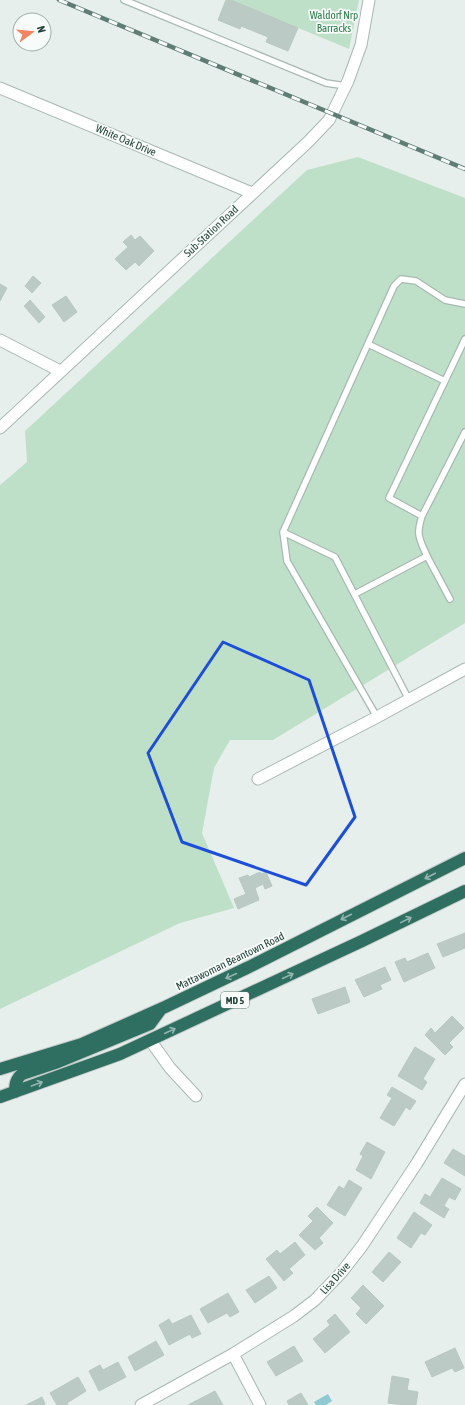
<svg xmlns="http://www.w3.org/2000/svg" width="465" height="1405" font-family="'Asap Condensed',sans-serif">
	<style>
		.green { fill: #bfe0c8 }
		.water { fill: #8ec9d4 }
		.building { fill: #bbcac4; stroke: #b8c9c2 }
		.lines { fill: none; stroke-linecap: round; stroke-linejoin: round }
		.lane-casing { stroke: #a8b8b2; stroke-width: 8 }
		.street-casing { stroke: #a8b8b2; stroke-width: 13 }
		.highway-casing { stroke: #c2cac8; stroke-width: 14 }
		.lane { stroke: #fff; stroke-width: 5.5 }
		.street { stroke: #fff; stroke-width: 11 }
		.highway { stroke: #2f6f62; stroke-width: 12 }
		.rail-casing { stroke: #5f7d75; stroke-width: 4.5 }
		.rail { stroke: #f7fbf9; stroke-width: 3; stroke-dasharray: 9; stroke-linecap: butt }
		.oneway { stroke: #93b5ae }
		.marked { fill: none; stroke: #1d4ed8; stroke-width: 3; stroke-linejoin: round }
		.labels { text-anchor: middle; stroke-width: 3.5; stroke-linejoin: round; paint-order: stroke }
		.shield { fill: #f7fbf9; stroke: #637a73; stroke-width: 1 }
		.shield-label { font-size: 10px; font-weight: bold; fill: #24423a }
		.park-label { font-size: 11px; fill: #2d7a4b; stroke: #f7fbf9 }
		.street-label { font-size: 11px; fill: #24423a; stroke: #f7fbf9 }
	</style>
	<rect width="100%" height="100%" fill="#e6efeb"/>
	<path class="green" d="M 231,0 L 359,0 L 349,49 Z
		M 358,157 L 465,198 L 465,623 L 273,740 L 230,740 L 214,768 L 202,833 L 234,908 L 180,923 L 0,1009 L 0,485 L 27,462 L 25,431 L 307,170 Z"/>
	<path class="water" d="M 328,1394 L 332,1401 L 326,1405 L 316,1405 L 314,1402 Z"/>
	<path class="building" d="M 226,0 L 231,0 L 298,28 L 288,51 L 266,42 L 268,37 L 241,26 L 240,29 L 218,20 Z
		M 131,235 L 135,240 L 140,236 L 154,251 L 139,266 L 135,262 L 126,270 L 115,259 L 128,247 L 123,242 Z
		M 33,276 L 41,283 L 32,293 L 25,286 Z
		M 0,284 L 7,288 L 0,301 Z
		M 66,296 L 77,312 L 64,322 L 52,305 Z
		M 30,300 L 45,317 L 39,323 L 24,306 Z
		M 260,872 L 261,874 L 266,872 L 272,886 L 265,889 L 263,884 L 255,888 L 259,900 L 238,909 L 234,899 L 246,894 L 239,878 L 248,875 L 249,877 Z
		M 465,933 L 465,948 L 443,957 L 437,944 Z
		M 428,953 L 435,968 L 404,982 L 395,962 L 405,958 L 407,962 Z
		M 385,967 L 391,980 L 380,985 L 382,989 L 364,997 L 355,980 Z
		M 345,987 L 350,1002 L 318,1014 L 312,999 Z
		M 452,1016 L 464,1028 L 449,1043 L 453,1047 L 445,1055 L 425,1035 L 431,1028 L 435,1033 Z
		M 415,1047 L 435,1059 L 423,1079 L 427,1082 L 422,1090 L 398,1076 Z
		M 392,1087 L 416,1101 L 410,1110 L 406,1107 L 394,1126 L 380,1118 L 392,1098 L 387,1095 Z
		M 367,1142 L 385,1152 L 371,1179 L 356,1170 L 363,1156 L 360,1154 Z
		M 453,1149 L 465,1156 L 465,1176 L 444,1163 Z
		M 442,1178 L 461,1189 L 455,1200 L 449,1197 L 444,1206 L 449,1209 L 444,1218 L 420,1203 L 425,1194 L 430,1197 Z
		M 349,1180 L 362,1188 L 345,1216 L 327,1205 L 339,1186 L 344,1189 Z
		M 317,1207 L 333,1223 L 319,1238 L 323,1243 L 315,1250 L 299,1235 L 313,1221 L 308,1216 Z
		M 414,1212 L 432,1225 L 425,1235 L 421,1233 L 411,1248 L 397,1238 Z
		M 295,1242 L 305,1255 L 289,1269 L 293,1273 L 284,1281 L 266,1259 L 277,1250 L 280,1254 Z
		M 389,1252 L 401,1262 L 383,1282 L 372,1272 Z
		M 269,1276 L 277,1288 L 255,1303 L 246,1290 Z
		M 363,1285 L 384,1306 L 366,1324 L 356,1314 L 361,1308 L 351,1298 Z
		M 228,1293 L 239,1312 L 230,1317 L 227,1313 L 208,1323 L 200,1309 Z
		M 335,1314 L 350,1332 L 325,1353 L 313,1339 L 330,1325 L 327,1321 Z
		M 191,1315 L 201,1334 L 192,1338 L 190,1334 L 169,1345 L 159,1325 L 169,1319 L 172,1324 Z
		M 156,1341 L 164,1355 L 135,1371 L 128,1357 Z
		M 294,1346 L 303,1361 L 276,1376 L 267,1362 Z
		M 455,1348 L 464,1368 L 455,1372 L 452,1368 L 432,1377 L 425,1362 Z
		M 118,1362 L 126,1377 L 99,1391 L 89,1371 L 100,1365 L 103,1370 Z
		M 392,1376 L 409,1379 L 407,1390 L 418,1392 L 416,1405 L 402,1405 L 388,1403 Z
		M 78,1377 L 86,1391 L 67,1403 L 68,1405 L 57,1405 L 50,1393 Z
		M 215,1391 L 223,1405 L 188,1405 Z
		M 301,1393 L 308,1405 L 289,1405 L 287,1401 Z
		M 42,1397 L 45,1404 L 43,1405 L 26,1405 Z"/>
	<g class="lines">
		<g class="lane-casing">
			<path id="lane" d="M 124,0 L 326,83 L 346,86
				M 368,344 L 445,381
				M 422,516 L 389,498 L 465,339
				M 283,532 L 335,557 L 409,700
				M 427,556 L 450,599
				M 355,594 L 427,556 C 419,538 416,535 422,516 L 465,432
				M 377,717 L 287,561 L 283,532 L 394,286 L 401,279 L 416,281 L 445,300 L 465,304"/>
		</g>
		<g class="street-casing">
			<path id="street" d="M 0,88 L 252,193
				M 0,340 L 60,371
				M 0,428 L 308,142 L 329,120 L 348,81 L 361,45 L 369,0
				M 258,779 L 377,717 L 465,669
				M 150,1040 L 170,1068 L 196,1096
				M 233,1354 L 260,1405
				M 141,1405 L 233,1354 L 294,1316 L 315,1300 L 341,1273 L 362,1246 L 417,1163 L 465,1084"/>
		</g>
		<g class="highway-casing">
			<path id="highway" d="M 0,1069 L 82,1044 L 165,1007 L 249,967 L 465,858
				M 15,1092 C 15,1084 16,1079 22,1074 L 58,1062 L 150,1024 L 161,1009
				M 0,1097 L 120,1054 L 362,941 L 465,891"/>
		</g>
		<use href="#lane" class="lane"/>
		<use href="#street" class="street"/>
		<use href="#highway" class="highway"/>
		<g class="rail-casing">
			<path id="rail" d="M 59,0 L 465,169"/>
		</g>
		<use href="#rail" class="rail"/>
	</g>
	<defs><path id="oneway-shaft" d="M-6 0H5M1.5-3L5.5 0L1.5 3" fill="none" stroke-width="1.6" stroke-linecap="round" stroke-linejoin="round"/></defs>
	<g class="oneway">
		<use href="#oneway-shaft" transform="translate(430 876) rotate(153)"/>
		<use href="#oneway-shaft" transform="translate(346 917) rotate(153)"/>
		<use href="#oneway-shaft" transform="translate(406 920) rotate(-26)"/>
		<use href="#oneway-shaft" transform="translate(231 976) rotate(155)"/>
		<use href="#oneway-shaft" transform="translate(288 976) rotate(-25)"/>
		<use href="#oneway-shaft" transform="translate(170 1031) rotate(-25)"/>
		<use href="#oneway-shaft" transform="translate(37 1084) rotate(-20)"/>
	</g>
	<path class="marked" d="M 223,642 L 309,680 L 355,817 L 306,885 L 182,842 L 148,753 Z"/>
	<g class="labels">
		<rect class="shield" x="221" y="992" width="28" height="16" rx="3"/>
		<g class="shield-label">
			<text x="235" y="1004">MD 5</text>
		</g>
		<g class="park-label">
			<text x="334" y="19">Waldorf Nrp<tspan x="334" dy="13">Barracks</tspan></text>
		</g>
		<g class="street-label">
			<text transform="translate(126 140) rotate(23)" y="4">White Oak Drive</text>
			<text transform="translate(211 231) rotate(-43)" y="4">Sub-Station Road</text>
			<text transform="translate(230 961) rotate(-26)" y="4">Mattawoman Beantown Road</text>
			<text transform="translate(335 1278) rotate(-48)" y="4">Lisa Drive</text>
		</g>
	</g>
	<g transform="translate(32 32) rotate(74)"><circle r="19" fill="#f7fbf9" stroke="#a3b1ad"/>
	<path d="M0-3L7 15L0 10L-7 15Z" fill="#f4845f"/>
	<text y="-6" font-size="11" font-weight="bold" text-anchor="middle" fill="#24423a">N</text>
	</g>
</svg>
